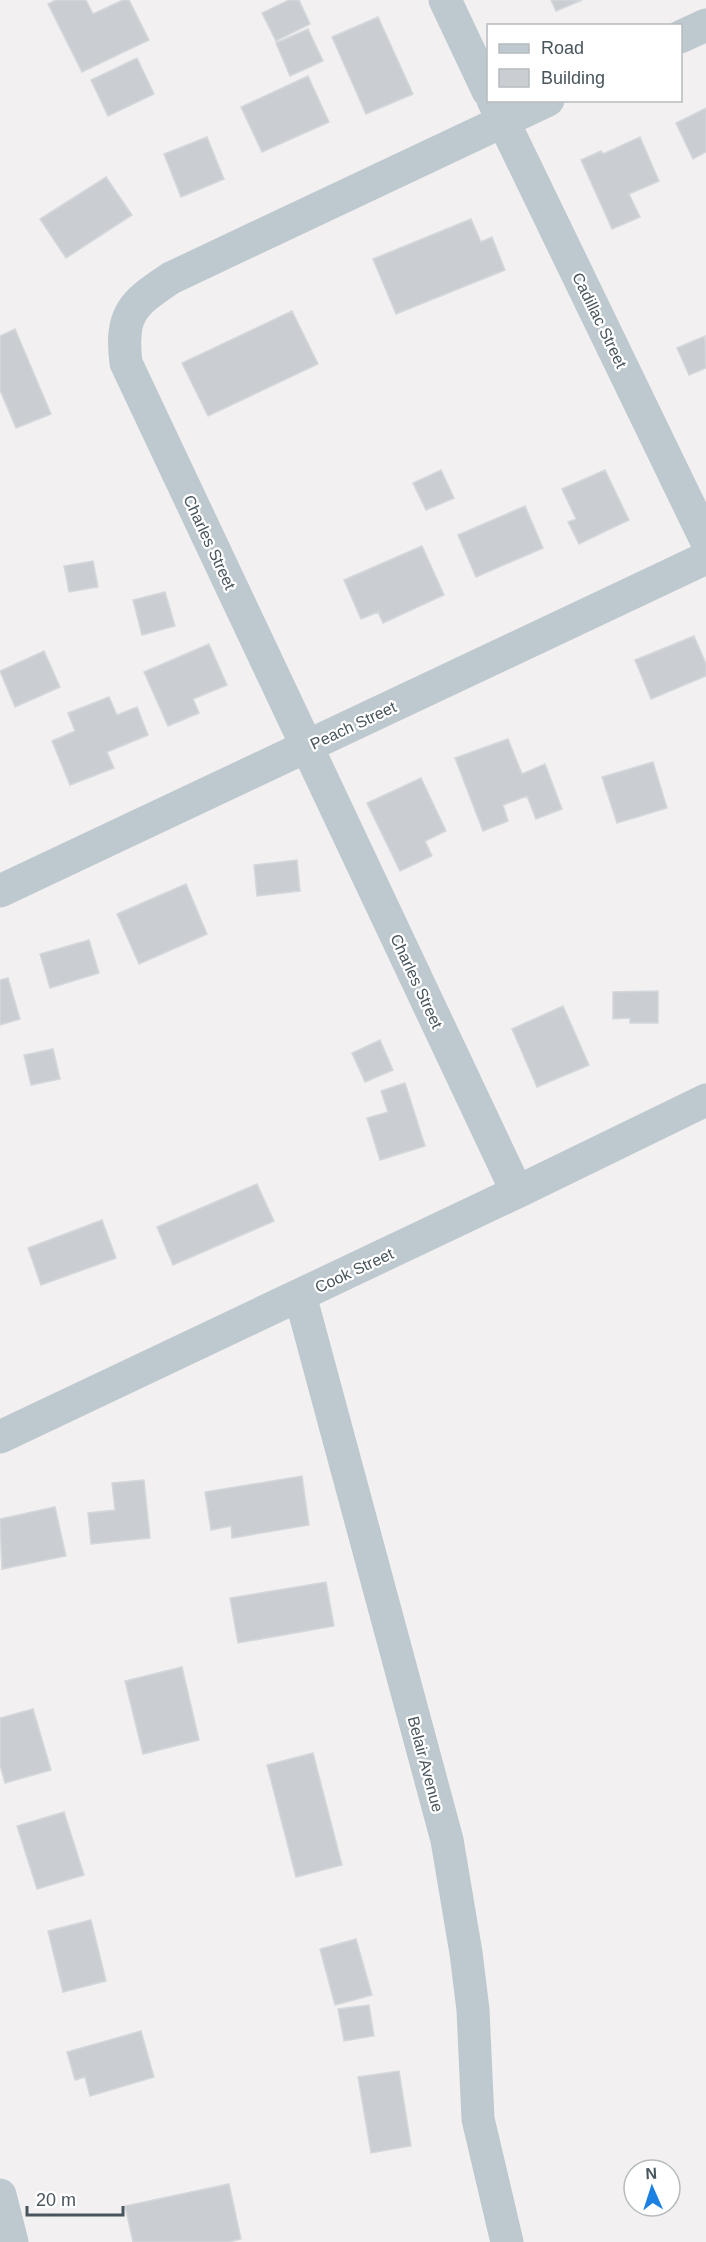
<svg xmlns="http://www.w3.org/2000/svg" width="706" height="2242" font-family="Helvetica,sans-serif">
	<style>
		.building { fill: #caced2; stroke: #d4d7db; stroke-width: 1.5 }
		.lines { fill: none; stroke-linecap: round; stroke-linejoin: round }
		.street { stroke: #bec9cf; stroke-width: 33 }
		.labels { text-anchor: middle; stroke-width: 4.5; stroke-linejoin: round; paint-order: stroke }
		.street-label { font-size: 16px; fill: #48555d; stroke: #fff }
	</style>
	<rect width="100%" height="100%" fill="#f2f0f0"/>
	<path class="building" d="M 56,0 L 86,0 L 93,14 L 123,0 L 129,0 L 149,40 L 82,72 L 48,4 Z
		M 289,0 L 299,0 L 310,24 L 276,41 L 262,13 Z
		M 551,0 L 582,0 L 556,11 Z
		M 378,17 L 413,94 L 366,114 L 332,37 Z
		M 308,29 L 323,61 L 290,76 L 276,43 Z
		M 137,58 L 154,94 L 108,116 L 91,80 Z
		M 308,76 L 329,122 L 262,152 L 241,107 Z
		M 706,108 L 706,152 L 693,159 L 676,123 Z
		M 207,137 L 224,179 L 181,197 L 164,154 Z
		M 640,137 L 659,181 L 629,194 L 640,217 L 612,229 L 581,160 L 601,151 L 603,154 Z
		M 106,177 L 132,215 L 66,258 L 40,219 Z
		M 471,219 L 481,242 L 492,237 L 505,270 L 396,314 L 373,259 Z
		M 292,311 L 318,364 L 208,416 L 182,363 Z
		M 15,329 L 51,414 L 16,428 L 0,390 L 0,336 Z
		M 705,336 L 706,368 L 689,375 L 677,348 Z
		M 441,470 L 454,498 L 426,510 L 413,483 Z
		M 605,470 L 629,520 L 579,544 L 568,522 L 576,519 L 562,489 Z
		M 525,506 L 543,548 L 476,577 L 458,535 Z
		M 422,546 L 444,595 L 383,623 L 378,612 L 361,619 L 344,580 Z
		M 93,561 L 98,587 L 69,592 L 64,566 Z
		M 165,592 L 175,626 L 142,635 L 133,600 Z
		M 694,636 L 706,664 L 706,676 L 651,699 L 635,660 Z
		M 209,644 L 227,685 L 193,699 L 199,713 L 168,726 L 144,672 Z
		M 44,651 L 60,687 L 15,707 L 0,671 Z
		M 109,697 L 117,715 L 137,707 L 148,735 L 107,752 L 114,768 L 70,785 L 52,741 L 75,731 L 68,713 Z
		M 508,739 L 522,774 L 545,764 L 562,809 L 536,819 L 527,796 L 503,805 L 508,821 L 483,831 L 455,758 Z
		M 653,762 L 667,808 L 617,823 L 602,777 Z
		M 421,778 L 446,831 L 425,841 L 432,856 L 400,871 L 367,803 Z
		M 297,860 L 300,891 L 257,896 L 254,865 Z
		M 186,884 L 207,934 L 139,964 L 117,914 Z
		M 89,940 L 99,973 L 50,988 L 40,954 Z
		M 8,978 L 20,1019 L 0,1025 L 0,980 Z
		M 658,991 L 658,1023 L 630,1023 L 630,1018 L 613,1019 L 613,992 Z
		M 563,1006 L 589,1065 L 537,1087 L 512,1029 Z
		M 380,1040 L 393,1070 L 365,1082 L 352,1053 Z
		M 53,1049 L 60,1079 L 31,1085 L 24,1055 Z
		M 405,1083 L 425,1146 L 380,1160 L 367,1118 L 388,1112 L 381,1091 Z
		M 257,1184 L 274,1221 L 173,1265 L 157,1227 Z
		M 102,1220 L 116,1258 L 41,1285 L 28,1248 Z
		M 302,1476 L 309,1525 L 232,1538 L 231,1526 L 211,1530 L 205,1492 Z
		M 144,1480 L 150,1538 L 91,1544 L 88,1513 L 115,1510 L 112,1483 Z
		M 55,1507 L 66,1556 L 2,1569 L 0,1519 Z
		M 326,1582 L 334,1626 L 238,1643 L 230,1598 Z
		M 182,1667 L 199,1740 L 143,1754 L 125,1681 Z
		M 33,1709 L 51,1770 L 5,1783 L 0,1765 L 0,1718 Z
		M 313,1753 L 342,1865 L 296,1877 L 267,1765 Z
		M 64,1812 L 84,1875 L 37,1889 L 17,1826 Z
		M 91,1920 L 106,1981 L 63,1992 L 48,1931 Z
		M 356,1939 L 372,1995 L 335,2005 L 320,1949 Z
		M 369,2005 L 374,2036 L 344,2041 L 338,2009 Z
		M 141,2031 L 154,2077 L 90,2096 L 85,2077 L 75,2080 L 67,2052 Z
		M 399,2071 L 411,2146 L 371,2153 L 358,2077 Z
		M 229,2184 L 241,2239 L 229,2242 L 133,2242 L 125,2206 Z"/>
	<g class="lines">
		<path class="street" d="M 445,0 L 488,91
			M 680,37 L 706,25
			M 493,100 L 706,540
			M 0,891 L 706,558
			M 517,1192 L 126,363 C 120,314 132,304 171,278 L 548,100
			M 300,1295 L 447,1840 L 466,1953 L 473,2010 L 478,2119 L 507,2242
			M 0,1437 L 517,1192 L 706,1100
			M 0,2195 L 12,2242"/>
	</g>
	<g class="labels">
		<g class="street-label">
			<text transform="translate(600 320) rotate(64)" y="6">Cadillac Street</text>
			<text transform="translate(210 542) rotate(65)" y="6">Charles Street</text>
			<text transform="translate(353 725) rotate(-25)" y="6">Peach Street</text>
			<text transform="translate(417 981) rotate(65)" y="6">Charles Street</text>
			<text transform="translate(354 1270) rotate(-25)" y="6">Cook Street</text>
			<text transform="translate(426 1764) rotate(75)" y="6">Belair Avenue</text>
		</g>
	</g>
	<rect x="487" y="24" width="195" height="78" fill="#ffffff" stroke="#b6bbbe" stroke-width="1.5"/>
	<rect x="499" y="44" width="30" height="9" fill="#bec9cf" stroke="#b6bbbe" stroke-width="1.5"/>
	<text x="541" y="54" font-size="18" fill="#48555d">Road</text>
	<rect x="499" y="69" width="30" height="18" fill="#caced2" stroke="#b6bbbe" stroke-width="1.5"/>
	<text x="541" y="84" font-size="18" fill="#48555d">Building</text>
	<g transform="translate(652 2188) rotate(357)"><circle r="28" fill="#ffffff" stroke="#b6bbbe" stroke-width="1.5"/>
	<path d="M0-4.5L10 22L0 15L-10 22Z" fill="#1c81e1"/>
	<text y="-9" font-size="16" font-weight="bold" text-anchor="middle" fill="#48555d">N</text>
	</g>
	<path d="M27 2206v9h96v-9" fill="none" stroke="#48555d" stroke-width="3"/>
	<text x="36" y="2206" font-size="18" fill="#48555d" stroke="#ffffff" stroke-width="4.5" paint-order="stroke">20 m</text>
</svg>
